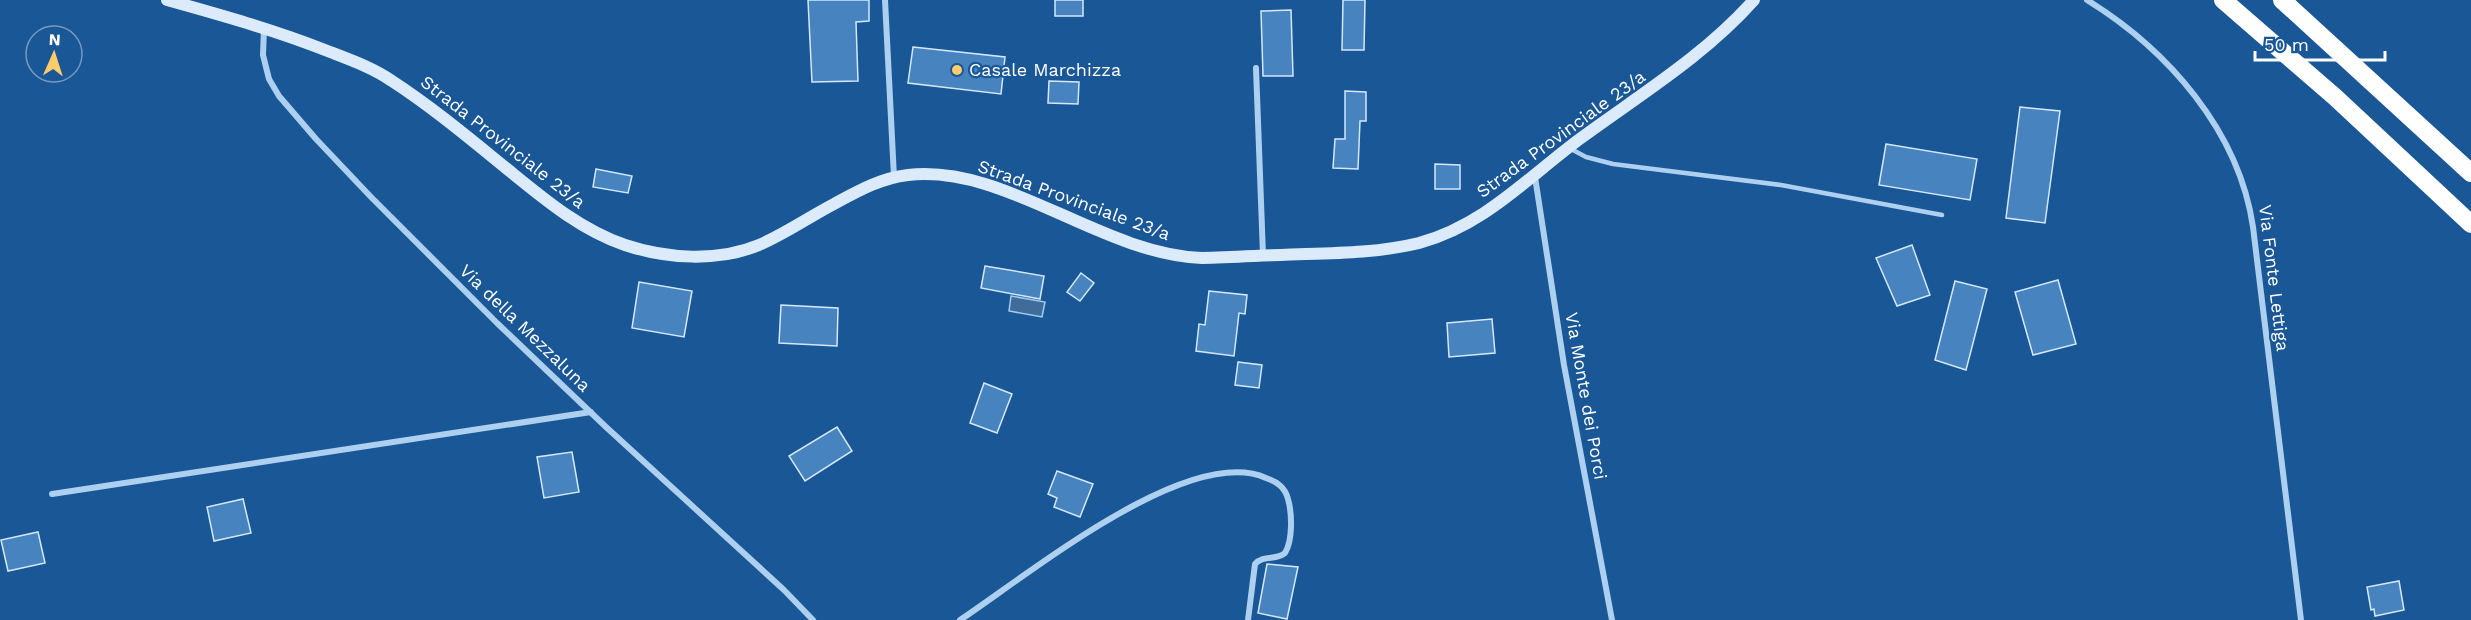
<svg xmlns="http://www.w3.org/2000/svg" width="2471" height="620" font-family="'Work Sans',sans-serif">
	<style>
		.water { fill: #406c99; stroke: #a0cbf2; stroke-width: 1.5 }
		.building { fill: #4783bf; stroke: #d4e8fb; stroke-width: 1.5 }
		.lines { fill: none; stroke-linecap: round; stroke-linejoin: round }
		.lane { stroke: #adcff0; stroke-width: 4.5 }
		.street { stroke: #adcff0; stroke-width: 6 }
		.secondary { stroke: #dbebfb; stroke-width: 12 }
		.highway { stroke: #fff; stroke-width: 18 }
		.poi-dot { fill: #ffcc6c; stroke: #1a5796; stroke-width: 2 }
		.labels { text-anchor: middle; stroke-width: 4.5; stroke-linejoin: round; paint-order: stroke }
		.poi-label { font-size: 18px; fill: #fff; stroke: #1a5796; text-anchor: start }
		.street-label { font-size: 18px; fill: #fff; stroke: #1a5796 }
	</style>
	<rect width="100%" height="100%" fill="#1a5796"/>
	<!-- water -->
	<path class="water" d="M1011 296 1045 302 1042 317 1009 311Z"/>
	<!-- building -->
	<g class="building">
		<path d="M808 0H869V21L856 22 858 81 812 82Z"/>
		<rect x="1055" y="0" width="28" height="16"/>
		<path d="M1343 0H1365L1364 50H1342Z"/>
		<path d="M1291 10 1293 76H1263L1261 11Z"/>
		<path d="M913 47 1005 57 1001 94 908 83Z"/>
		<path d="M1049 81 1079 82 1078 104 1048 103Z"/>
		<path d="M1345 91 1366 92V121H1360L1358 169 1333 168 1335 139H1345Z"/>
		<path d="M2020 107 2060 111 2045 223 2006 218Z"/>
		<path d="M1886 144 1977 159 1970 200 1879 185Z"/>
		<path d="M1435 164 1460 165V189H1435Z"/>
		<path d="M596 169 632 176 628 193 593 187Z"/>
		<path d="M1912 245 1930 295 1897 306 1876 258Z"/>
		<path d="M985 266 1044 276 1040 299 981 288Z"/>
		<path d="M1081 273 1094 283 1080 301 1067 292Z"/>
		<path d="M2058 280 2076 344 2033 355 2015 292Z"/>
		<path d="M1955 281 1987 289 1966 370 1935 360Z"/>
		<path d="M639 282 692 291 684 337 632 328Z"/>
		<path d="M1209 291 1247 295 1245 314 1239 313 1234 356 1196 351 1199 324 1205 325Z"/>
		<path d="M781 305 838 308 837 346 779 343Z"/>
		<path d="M1492 319 1495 353 1449 357 1447 323Z"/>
		<path d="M1238 362 1262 365 1259 388 1235 385Z"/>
		<path d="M984 383 1012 394 997 433 970 423Z"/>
		<path d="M837 427 852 451 805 481 789 456Z"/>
		<path d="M572 452 579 492 544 498 537 457Z"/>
		<path d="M1057 471 1093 484 1080 517 1054 507 1057 498 1048 494Z"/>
		<path d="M243 499 251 533 214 541 207 507Z"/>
		<path d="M38 532 45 563 8 571 1 540Z"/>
		<path d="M1267 564 1298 567 1287 619 1258 613Z"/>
		<path d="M2399 581 2404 610 2375 616 2374 609 2371 610 2367 587Z"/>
	</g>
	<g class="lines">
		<!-- lane -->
		<path class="lane" d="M1571 149 1586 157 1613 164 1781 185 1942 215"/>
		<!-- street -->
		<g class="street">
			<path d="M885 0 894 177"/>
			<path d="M2087 0C2168 50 2239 131 2253 227L2301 620"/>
			<path d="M264 28 263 55 269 79 279 96 316 139 371 197 497 323 606 427 784 590 813 620"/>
			<path d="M1256 68 1263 255"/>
			<path d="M1535 177 1564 365 1612 620"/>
			<path d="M52 494 591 412"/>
			<path d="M960 620C1024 578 1188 443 1266 478 1277 482 1285 487 1288 499 1292 513 1293 540 1285 553 1276 561 1264 554 1255 564L1248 620"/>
		</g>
		<!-- secondary -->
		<path class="secondary" d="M167 0C221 15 274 30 325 50 348 59 372 67 392 81 432 107 469 138 506 168 543 198 579 229 625 245 667 259 718 262 759 245 785 234 809 217 834 204 858 191 881 178 908 175 1006 164 1100 254 1202 258 1237 257 1271 255 1306 254 1344 253 1382 252 1419 243 1485 225 1528 177 1581 138 1641 94 1704 56 1754 0"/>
		<!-- highway -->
		<g class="highway">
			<path d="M2223 0 2335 97 2471 224"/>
			<path d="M2282 0 2471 173"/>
		</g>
	</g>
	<!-- markers -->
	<circle class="poi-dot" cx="957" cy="70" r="6"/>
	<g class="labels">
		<!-- poi labels -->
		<g class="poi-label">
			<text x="969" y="76">Casale Marchizza</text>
		</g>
		<!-- street labels -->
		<g class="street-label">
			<text transform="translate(1561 134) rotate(-36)" y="6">Strada Provinciale 23/a</text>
			<text transform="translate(503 142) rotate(38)" y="6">Strada Provinciale 23/a</text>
			<text transform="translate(1074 200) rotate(20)" y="6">Strada Provinciale 23/a</text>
			<text transform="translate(2274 278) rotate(83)" y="6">Via Fonte Lettiga</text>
			<text transform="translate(525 328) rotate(44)" y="6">Via della Mezzaluna</text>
			<text transform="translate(1586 396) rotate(80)" y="6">Via Monte dei Porci</text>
		</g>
	</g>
	<!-- north arrow -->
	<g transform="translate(54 54) rotate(3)"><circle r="28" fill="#1a5796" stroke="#769ac0" stroke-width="1.5"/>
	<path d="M0-4.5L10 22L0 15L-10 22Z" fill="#ffcc6c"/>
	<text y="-9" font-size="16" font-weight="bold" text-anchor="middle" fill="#ffffff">N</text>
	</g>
	<!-- scale -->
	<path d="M2255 51v9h130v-9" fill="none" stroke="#ffffff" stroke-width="3"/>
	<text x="2264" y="51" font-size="18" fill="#ffffff" stroke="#1a5796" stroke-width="4.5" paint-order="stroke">50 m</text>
</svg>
